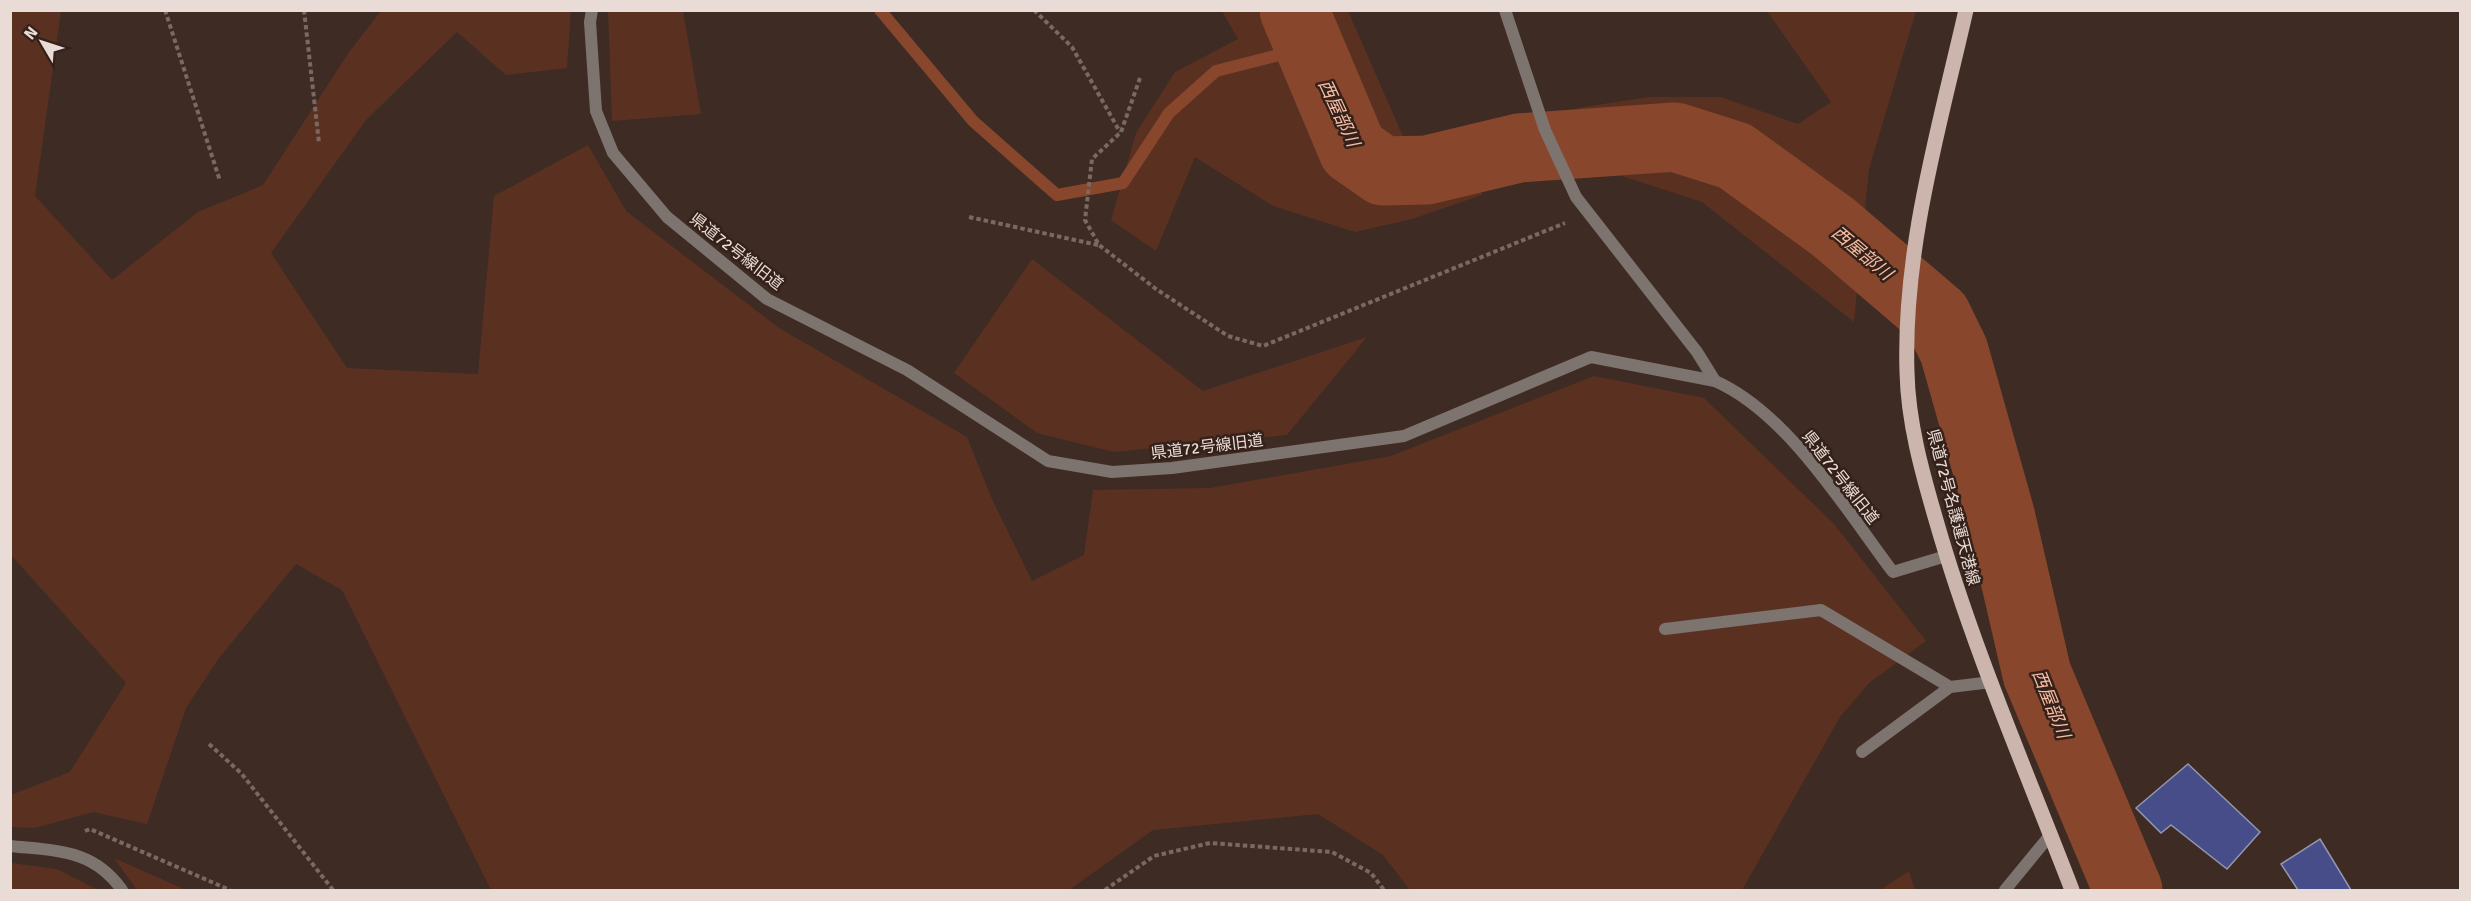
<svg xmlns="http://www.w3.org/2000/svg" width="2471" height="901" font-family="Signika,'Noto Sans JP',sans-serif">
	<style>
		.green { fill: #5a3121 }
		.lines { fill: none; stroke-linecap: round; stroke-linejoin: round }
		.stream { stroke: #88472c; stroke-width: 12 }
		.river { stroke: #88472c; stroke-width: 69 }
		.building { fill: #464d88; stroke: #9397ad; stroke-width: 1.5 }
		.path { stroke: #7a6962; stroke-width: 4; stroke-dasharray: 4.5 3; stroke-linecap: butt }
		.lane { stroke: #7d736f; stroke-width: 12 }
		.street { stroke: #7d736f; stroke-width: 12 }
		.primary { stroke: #cbb5ac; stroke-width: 15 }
		.labels { text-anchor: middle; stroke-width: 5; stroke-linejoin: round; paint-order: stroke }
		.street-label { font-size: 16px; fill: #e9dcd7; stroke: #342119 }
		.water-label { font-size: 18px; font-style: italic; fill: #f7bca4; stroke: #342119 }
	</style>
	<rect width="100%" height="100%" fill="#3e2b23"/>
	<!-- green -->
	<g class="green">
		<path d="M571 10 567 68 506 75 457 32 366 120 271 253 347 368 478 374 494 196 588 145 626 211 779 328 967 437 991 497 1032 581 1084 555 1093 490 1210 488 1391 456 1594 376 1704 398 1834 524 1926 641 1869 683 1840 717 1742 890H1410L1383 855 1318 814 1153 830 1069 890H491L342 590 296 564 219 658 186 708 147 824 93 812 35 828 11 827V795L70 772 126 683 11 555V11H61L35 196 112 280 198 212 263 185 349 52 381 11Z"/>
		<path d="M608 11H683L701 114 612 121Z"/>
		<path d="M1222 11H1348L1409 150 1480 143 1482 195 1412 219 1355 232 1273 206 1195 157 1156 251 1111 220 1136 133 1175 72 1238 39Z"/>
		<path d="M1767 11H1916L1869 169 1854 322 1702 202 1616 174 1577 108 1649 97H1721L1798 124 1831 102Z"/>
		<path d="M1032 259 1203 391 1367 337 1287 435 1114 452 1037 433 954 373Z"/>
		<path d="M114 858 186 890H137Z"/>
		<path d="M11 863 57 869 98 890H11Z"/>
		<path d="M1909 871 1915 890H1880Z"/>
	</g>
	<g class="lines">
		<!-- stream -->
		<path class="stream" d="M880 10 973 121 1057 195 1123 183 1169 113 1216 71 1310 47"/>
		<!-- river -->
		<path class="river" d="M1294 10 1353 150 1383 171 1427 170 1519 148 1675 137 1735 156 1833 227 1937 316 1954 351 2000 514 2037 674 2128 890"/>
	</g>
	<!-- building -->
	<g class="building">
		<path d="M2188 764 2260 832 2227 869 2171 825 2161 833 2136 808Z"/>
		<path d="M2320 839 2351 890H2298L2281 864Z"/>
	</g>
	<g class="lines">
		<!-- path -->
		<g class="path">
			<path d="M165 10 220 181"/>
			<path d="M304 10 319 143"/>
			<path d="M1034 10 1072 47 1120 132"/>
			<path d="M1140 78 1121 132 1092 159 1085 220 1099 245 1156 289 1228 336 1263 346 1565 223"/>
			<path d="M969 217 1098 245"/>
			<path d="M209 744 241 773 333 890"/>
			<path d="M85 831 90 829 230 890"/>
			<path d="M1105 890 1154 856 1210 843 1332 852 1371 873 1384 890"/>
		</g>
		<!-- lane -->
		<g class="lane">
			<path d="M1665 629 1821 610 1950 687 1992 682"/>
			<path d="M1862 752 1950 687"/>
			<path d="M2005 890 2051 834"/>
		</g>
		<!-- street -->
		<g class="street">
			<path d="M592 10 590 22 596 111 613 153 667 217 767 299 907 370 1048 461 1112 472 1172 468 1404 436 1591 357 1715 381C1788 413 1846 510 1893 572L1946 556"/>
			<path d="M1505 10 1545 130 1576 197 1697 352 1715 381"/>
			<path d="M10 846C57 851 93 849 122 890"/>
		</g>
		<!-- primary -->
		<path class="primary" d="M1966 10C1939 129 1903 249 1907 372 1908 422 1922 472 1936 520 1972 646 2025 768 2072 890"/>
	</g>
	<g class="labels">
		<!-- street labels -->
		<g class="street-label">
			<text transform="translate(737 251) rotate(38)" y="6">県道72号線旧道</text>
			<text transform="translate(1207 446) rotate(-7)" y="6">県道72号線旧道</text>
			<text transform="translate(1841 477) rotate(52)" y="6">県道72号線旧道</text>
			<text transform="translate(1954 507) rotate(75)" y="6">県道72号名護運天港線</text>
		</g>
		<!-- water labels -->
		<g class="water-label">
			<text transform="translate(1339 113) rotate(65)" y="6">西屋部川</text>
			<text transform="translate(1862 253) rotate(40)" y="6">西屋部川</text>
			<text transform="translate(2051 704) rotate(68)" y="6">西屋部川</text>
		</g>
	</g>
	<!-- border -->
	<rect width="2471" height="901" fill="none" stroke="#e9dcd7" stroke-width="24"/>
	<!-- north arrow -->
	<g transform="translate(42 42) rotate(309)" stroke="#342119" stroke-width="4.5" paint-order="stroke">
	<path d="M0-4.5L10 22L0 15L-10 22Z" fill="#e9dcd7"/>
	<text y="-9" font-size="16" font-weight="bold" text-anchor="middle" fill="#e9dcd7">N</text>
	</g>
</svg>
